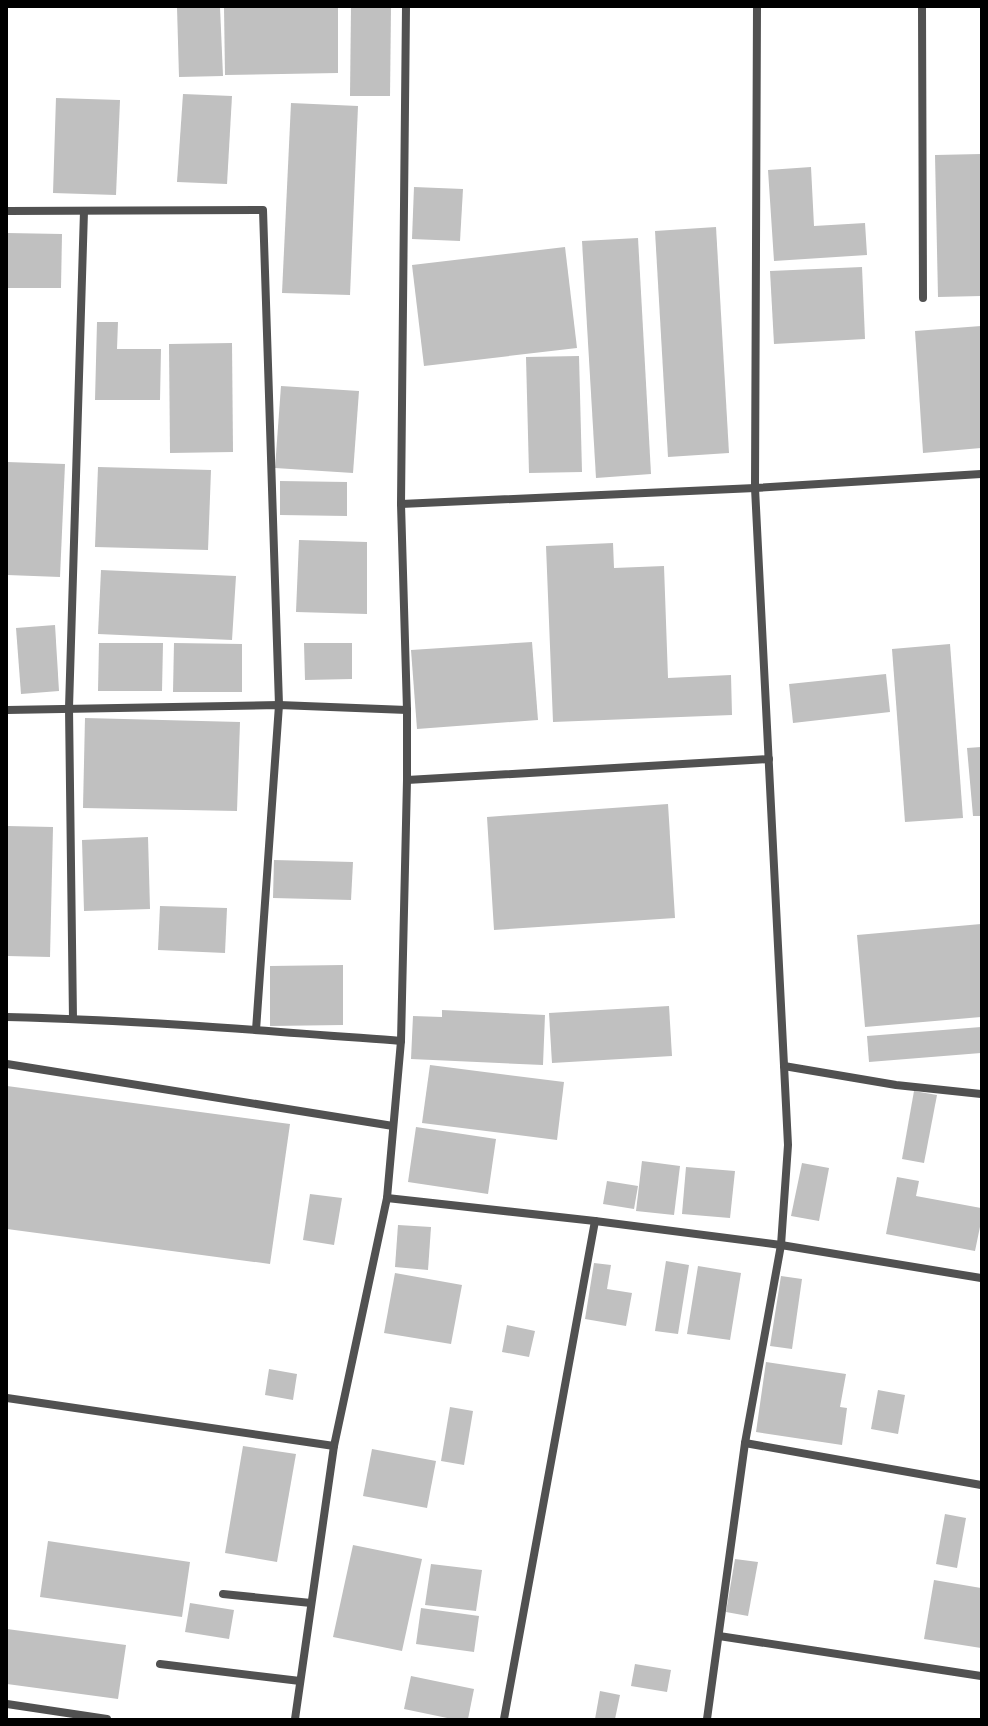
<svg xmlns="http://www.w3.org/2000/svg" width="988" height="1726" font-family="'Asap Condensed',sans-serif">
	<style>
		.building { fill: #c0c0c0 }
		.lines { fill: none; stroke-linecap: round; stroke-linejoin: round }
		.lane { stroke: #515151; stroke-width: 8 }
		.street { stroke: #515151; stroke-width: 8 }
	</style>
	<rect width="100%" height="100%" fill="#fff"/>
	<!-- building -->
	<g class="building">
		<path d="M177 7H220L223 76 179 77Z"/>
		<path d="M224 7H338V73L225 75Z"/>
		<path d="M351 7H391L390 96H350Z"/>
		<path d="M183 94 232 96 227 184 177 182Z"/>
		<path d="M56 98 120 100 116 195 53 193Z"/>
		<path d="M291 103 358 106 350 295 282 293Z"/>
		<path d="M981 154V296L938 297 935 155Z"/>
		<path d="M811 167 814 226 865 223 867 255 774 261 768 170Z"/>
		<path d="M414 187 463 189 460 241 412 239Z"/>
		<path d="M716 227 729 453 668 457 655 231Z"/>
		<path d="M7 233 62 234 61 288H7Z"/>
		<path d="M638 238 651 474 596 478 582 241Z"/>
		<path d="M565 247 577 348 424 366 412 265Z"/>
		<path d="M862 267 865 339 774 344 770 271Z"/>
		<path d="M97 322H118L117 349H161L160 400H95Z"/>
		<path d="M981 326V448L923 453 915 331Z"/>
		<path d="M232 343 233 452 170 453 169 344Z"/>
		<path d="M579 356 582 472 529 473 526 357Z"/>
		<path d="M281 386 359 391 353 473 275 468Z"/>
		<path d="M7 462 65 464 60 577 7 575Z"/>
		<path d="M98 467 211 470 208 550 95 547Z"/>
		<path d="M280 481 347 482V516L280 515Z"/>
		<path d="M299 540 367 542V614L296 612Z"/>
		<path d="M613 543 614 568 664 566 668 678 731 675 732 715 553 722 546 546Z"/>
		<path d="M101 570 236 576 232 640 98 634Z"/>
		<path d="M55 625 59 691 21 694 16 628Z"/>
		<path d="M532 642 538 720 417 729 411 650Z"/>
		<path d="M99 643H163L162 691H98Z"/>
		<path d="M174 643 242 644V692H173Z"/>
		<path d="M304 643H352V679L305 680Z"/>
		<path d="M950 644 963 818 905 822 892 649Z"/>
		<path d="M886 674 890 712 793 723 789 684Z"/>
		<path d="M85 718 240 722 237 811 83 808Z"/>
		<path d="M981 747V816H973L967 748Z"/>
		<path d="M668 804 675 918 494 930 487 817Z"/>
		<path d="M7 826 53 827 50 957 7 956Z"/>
		<path d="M148 837 150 909 84 911 82 840Z"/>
		<path d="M274 860 353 862 351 900 273 898Z"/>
		<path d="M160 906 227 908 225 953 158 950Z"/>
		<path d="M981 924V1017L865 1027 857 935Z"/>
		<path d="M343 965V1025L270 1026V966Z"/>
		<path d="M669 1006 672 1056 552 1063 549 1013Z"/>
		<path d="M442 1010 545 1015 543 1065 411 1059 413 1016 442 1017Z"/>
		<path d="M981 1027V1053L869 1062 867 1036Z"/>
		<path d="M430 1065 564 1082 557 1140 422 1123Z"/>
		<path d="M7 1086 290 1124 270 1264 7 1229Z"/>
		<path d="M914 1091 937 1095 924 1163 902 1159Z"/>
		<path d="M416 1127 496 1139 488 1194 408 1182Z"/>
		<path d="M642 1161 680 1166 674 1215 636 1211Z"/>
		<path d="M802 1163 829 1168 819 1221 791 1216Z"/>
		<path d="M686 1167 735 1171 730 1218 682 1214Z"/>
		<path d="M897 1177 919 1181 916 1196 981 1208V1222L975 1251 886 1234Z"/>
		<path d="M607 1181 638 1186 634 1209 603 1204Z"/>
		<path d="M310 1194 342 1198 334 1245 303 1240Z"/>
		<path d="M398 1225 431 1227 428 1270 395 1267Z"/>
		<path d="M666 1261 689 1265 678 1334 655 1331Z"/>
		<path d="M594 1263 611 1265 607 1289 632 1293 626 1326 585 1319Z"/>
		<path d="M698 1266 741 1273 730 1340 687 1334Z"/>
		<path d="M395 1273 462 1285 451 1344 384 1333Z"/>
		<path d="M781 1276 802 1279 792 1349 770 1346Z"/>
		<path d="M507 1325 535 1331 529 1357 502 1352Z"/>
		<path d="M766 1362 846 1374 840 1407 847 1408 842 1445 756 1432Z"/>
		<path d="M269 1369 297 1374 293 1400 265 1395Z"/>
		<path d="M878 1390 905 1395 898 1434 871 1429Z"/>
		<path d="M450 1407 473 1411 464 1465 441 1461Z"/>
		<path d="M243 1446 296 1454 277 1562 225 1553Z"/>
		<path d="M372 1449 436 1461 427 1508 363 1496Z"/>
		<path d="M945 1514 966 1518 957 1568 936 1564Z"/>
		<path d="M48 1541 190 1562 182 1617 40 1597Z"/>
		<path d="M353 1545 422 1559 402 1651 333 1637Z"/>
		<path d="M735 1559 758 1562 748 1616 726 1612Z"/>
		<path d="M431 1564 482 1570 476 1611 425 1605Z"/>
		<path d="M934 1580 981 1588V1648L924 1639Z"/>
		<path d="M190 1603 234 1610 229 1639 185 1632Z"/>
		<path d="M421 1608 479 1616 474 1652 416 1644Z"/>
		<path d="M7 1629 126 1645 118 1699 7 1684Z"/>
		<path d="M635 1664 671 1670 667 1692 631 1686Z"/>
		<path d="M411 1676 474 1689 468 1719H452L404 1709Z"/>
		<path d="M600 1691 620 1695 615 1719H595Z"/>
	</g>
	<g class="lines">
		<!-- lane -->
		<g class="lane">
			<path d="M7 1064 393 1126"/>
			<path d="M7 1398 334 1446"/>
			<path d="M223 1594 311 1603"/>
			<path d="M160 1664 300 1681"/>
			<path d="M7 1704 107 1719"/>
		</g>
		<!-- street -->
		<g class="street">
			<path d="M922 7 923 298"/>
			<path d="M7 211 263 210 279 705 256 1030"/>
			<path d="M401 504 755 488 981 474"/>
			<path d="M7 710 279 705 407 710"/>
			<path d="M407 780 769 759"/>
			<path d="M7 1017C138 1020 270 1031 401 1041"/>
			<path d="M73 1019 69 708 84 211"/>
			<path d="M784 1066 896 1085 981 1094"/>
			<path d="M387 1198 595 1221 781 1245 981 1278"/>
			<path d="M745 1443 981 1485"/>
			<path d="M719 1636 981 1676"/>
			<path d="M295 1719 334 1446 387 1198 401 1041 407 780V710L401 504 406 7"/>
			<path d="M504 1719 595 1221"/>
			<path d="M707 1719 745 1443 781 1245 788 1145 755 488 757 7"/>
		</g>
	</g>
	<!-- border -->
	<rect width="988" height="1726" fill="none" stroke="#000000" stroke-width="16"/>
</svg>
